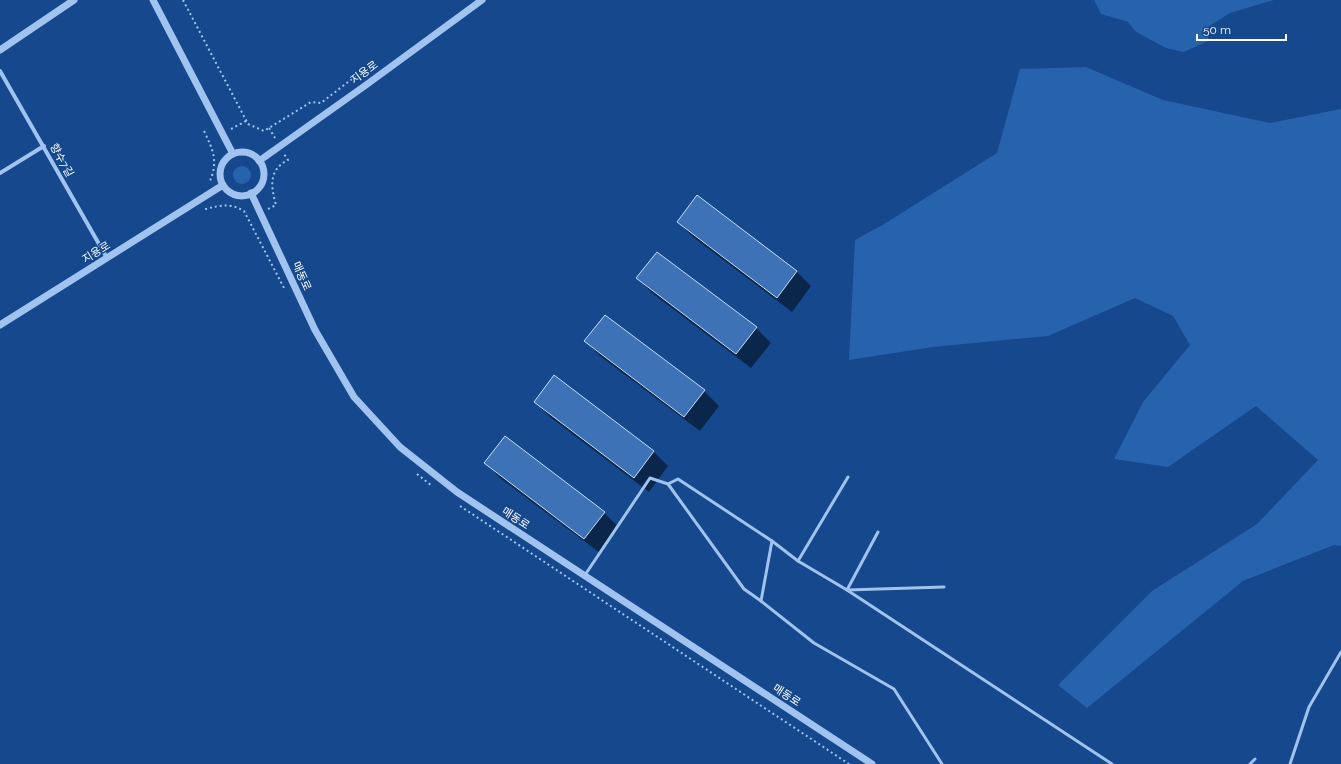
<svg xmlns="http://www.w3.org/2000/svg" width="1341" height="764" font-family="Raleway,'Noto Sans KR',sans-serif">
	<style>
		.green { fill: #2762ac }
		.shadow { fill: #0007 }
		.building { fill: #3d72b6; stroke: #c6defb }
		.lines { fill: none; stroke-linecap: round; stroke-linejoin: round }
		.path { stroke: #a0c3f0; stroke-width: 2; stroke-dasharray: 2 3; stroke-linecap: butt }
		.service { stroke: #a0c3f0; stroke-width: 3 }
		.minor { stroke: #a0c3f0; stroke-width: 4 }
		.tertiary { stroke: #a0c3f0; stroke-width: 7 }
		.labels { text-anchor: middle; stroke-width: 3; stroke-linejoin: round; paint-order: stroke }
		.street-label { font-size: 11px; fill: #fff; stroke: #15488d }
	</style>
	<rect width="100%" height="100%" fill="#15488d"/>
	<!-- green -->
	<g class="green">
		<path d="M1094 0H1274L1230 13 1208 27V41L1184 52 1166 48 1136 32 1128 22 1101 14Z"/>
		<path d="M1086 67 1163 100 1270 123 1341 109V546L1334 545 1243 581 1087 708 1058 685 1152 591 1257 524 1318 460 1256 406 1168 467 1114 459 1143 402 1190 345 1173 316 1135 298 1048 336 933 347 849 360 855 240 884 224 997 153 1020 69Z"/>
		<circle cx="242" cy="175" r="9"/>
	</g>
	<!-- shadow -->
	<g class="shadow">
		<path d="M697 197 797 272 811 286 792 312 693 237 678 222Z"/>
		<path d="M638 278 756 328 771 343 751 368 652 293Z"/>
		<path d="M605 316 704 391 719 406 700 431 600 356 586 341Z"/>
		<path d="M554 377 654 452 668 466 649 492 550 417 535 402Z"/>
		<path d="M486 463 604 513 619 527 600 553 500 478Z"/>
	</g>
	<!-- building -->
	<g class="building">
		<path d="M697 195 797 271 777 298 677 222Z"/>
		<path d="M657 252 757 327 736 354 636 278Z"/>
		<path d="M605 315 705 390 684 417 584 341Z"/>
		<path d="M554 375 654 451 634 478 534 402Z"/>
		<path d="M505 436 605 512 584 539 484 463Z"/>
	</g>
	<g class="lines">
		<!-- path -->
		<g class="path">
			<path d="M183 0 248 124 264 131 311 102 321 103 357 75 362 77"/>
			<path d="M269 128 275 138"/>
			<path d="M231 129 246 121"/>
			<path d="M204 131C213 150 219 162 209 183"/>
			<path d="M206 208V209C220 205 231 203 244 211L284 288"/>
			<path d="M268 209 276 205C271 187 268 170 288 160L284 154"/>
			<path d="M417 474 432 486"/>
			<path d="M460 506 849 764"/>
		</g>
		<!-- service -->
		<g class="service">
			<path d="M668 484 678 479 772 541 798 561 847 590 944 587"/>
			<path d="M878 532 847 590 1112 764"/>
			<path d="M798 561 848 477"/>
			<path d="M585 575 650 478 668 484 744 589 761 601 814 643 894 689 942 764"/>
			<path d="M761 601 772 541"/>
			<path d="M1250 764 1255 759"/>
			<path d="M1290 764 1309 707 1341 652"/>
		</g>
		<!-- minor -->
		<g class="minor">
			<path d="M0 71 107 258"/>
			<path d="M0 173 44 146"/>
		</g>
		<!-- tertiary -->
		<g class="tertiary">
			<path d="M153 0 233 154"/>
			<path d="M0 50 74 0"/>
			<circle cx="242" cy="174" r="22"/>
			<path d="M259 161 366 85 482 0"/>
			<path d="M251 193 315 330 354 397 400 447 457 492 872 764"/>
			<path d="M0 325 223 185"/>
		</g>
	</g>
	<g class="labels">
		<!-- street labels -->
		<g class="street-label">
			<text transform="translate(364 72) rotate(-36)" y="4">지용로</text>
			<text transform="translate(62 160) rotate(61)" y="4">향수7길</text>
			<text transform="translate(96 252) rotate(-32)" y="4">지용로</text>
			<text transform="translate(302 276) rotate(66)" y="4">매동로</text>
			<text transform="translate(516 518) rotate(33)" y="4">매동로</text>
			<text transform="translate(787 695) rotate(33)" y="4">매동로</text>
		</g>
	</g>
	<!-- scale -->
	<path d="M1197 34v6h89v-6" fill="none" stroke="#ffffff" stroke-width="2"/>
	<text x="1203" y="34" font-size="12" fill="#ffffff" stroke="#15488d" stroke-width="3" paint-order="stroke">50 m</text>
</svg>
